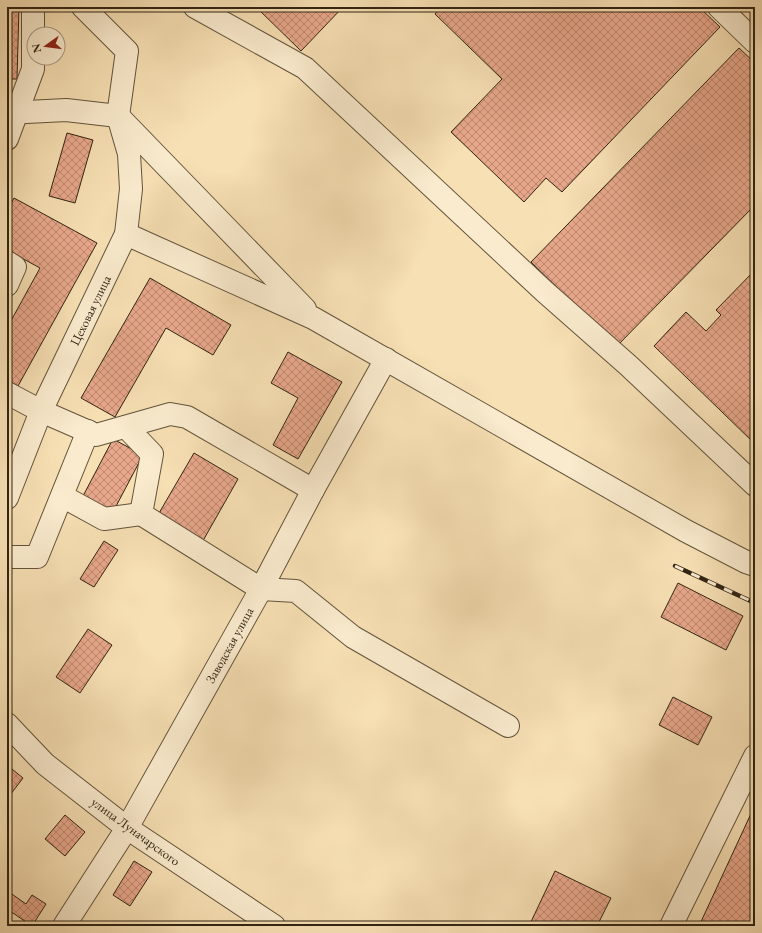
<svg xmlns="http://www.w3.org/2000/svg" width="762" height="933" font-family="'EB Garamond',serif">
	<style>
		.building { fill: url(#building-cross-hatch); stroke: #312413 }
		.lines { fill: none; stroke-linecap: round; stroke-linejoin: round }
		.minor-casing { stroke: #62533b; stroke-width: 24 }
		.minor { stroke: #faebce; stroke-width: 22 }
		.rail-casing { stroke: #312413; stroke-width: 4.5 }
		.rail { stroke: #faebce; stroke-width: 3; stroke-dasharray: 9; stroke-linecap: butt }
		.labels { text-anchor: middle; stroke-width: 3; stroke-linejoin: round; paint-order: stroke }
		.street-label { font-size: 13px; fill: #312413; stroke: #faebce }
	</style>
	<defs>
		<pattern id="building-cross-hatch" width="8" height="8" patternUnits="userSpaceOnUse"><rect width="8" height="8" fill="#e8a78b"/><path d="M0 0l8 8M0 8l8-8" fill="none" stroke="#bd8870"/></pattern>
	</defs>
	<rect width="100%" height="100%" fill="#f7e0b4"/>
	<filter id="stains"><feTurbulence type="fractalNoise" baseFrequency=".005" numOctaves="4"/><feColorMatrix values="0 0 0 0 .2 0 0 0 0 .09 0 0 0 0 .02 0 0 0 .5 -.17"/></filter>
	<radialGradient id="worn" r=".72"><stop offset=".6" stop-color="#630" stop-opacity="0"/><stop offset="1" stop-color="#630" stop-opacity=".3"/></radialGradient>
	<!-- building -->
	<g class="building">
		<path d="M7 7H19L17 79H7Z"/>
		<path d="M256 7H343L301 51Z"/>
		<path d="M441 7H699L720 27 562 192 546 178 524 202 451 132 502 79 435 14Z"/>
		<path d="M739 48 755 63V205L617 346 531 262Z"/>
		<path d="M67 133 93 140 75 203 49 196Z"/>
		<path d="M14 198 97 243 18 386 7 380V328L40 268 7 250V211Z"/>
		<path d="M755 270V444L654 346 686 312 706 331 721 315 716 310Z"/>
		<path d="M150 278 231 325 213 355 166 328 115 417 81 398Z"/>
		<path d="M288 352 342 382 298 459 273 445 298 398 271 383Z"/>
		<path d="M113 439 143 455 113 512 83 496Z"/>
		<path d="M194 453 238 479 200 546 155 520Z"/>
		<path d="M104 541 118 550 94 587 80 579Z"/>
		<path d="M678 583 743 616 726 650 661 617Z"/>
		<path d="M88 629 112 645 80 693 56 677Z"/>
		<path d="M673 697 712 717 698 745 659 725Z"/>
		<path d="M7 765 23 778 7 799Z"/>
		<path d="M755 805V926H699Z"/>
		<path d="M65 815 85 832 65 856 45 839Z"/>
		<path d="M134 861 152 872 130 906 113 895Z"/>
		<path d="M555 871 611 898 597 926H529Z"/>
		<path d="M9 892 26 904 32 895 46 904 32 926 7 909V894Z"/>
	</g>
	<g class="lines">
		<!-- minor casing -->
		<g class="minor-casing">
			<g id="minor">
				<path d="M195 7 305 68 545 292 629 366 755 485"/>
				<path d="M719 7 755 42"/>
				<path d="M7 113 66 110 118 116"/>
				<path d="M120 118 305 309"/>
				<path d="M7 139 33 69V7"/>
				<path d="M126 234 313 318 686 531 746 562 755 565"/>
				<path d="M7 262 15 267 7 285"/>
				<path d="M7 393 41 411 96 435 170 414 187 417 313 490"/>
				<path d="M126 427 152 454 141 514 261 589 296 591 353 637 508 726"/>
				<path d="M62 496 104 519 141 514"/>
				<path d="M7 498 41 411 126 234 131 189 129 154 118 116 127 51 83 7"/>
				<path d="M7 557H37L88 431"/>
				<path d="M7 724 45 764 127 828 274 926"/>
				<path d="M64 926 127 828 261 589 313 490 386 359"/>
				<path d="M671 926 755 756"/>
			</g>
		</g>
		<!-- minor -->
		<use href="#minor" class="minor"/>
		<!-- rail casing -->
		<g class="rail-casing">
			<path id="rail" d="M675 566 755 603"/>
		</g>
		<!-- rail -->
		<use href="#rail" class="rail"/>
	</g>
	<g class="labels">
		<!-- street labels -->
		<g class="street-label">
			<text transform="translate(90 310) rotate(-64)" y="5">Цеховая улица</text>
			<text transform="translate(229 645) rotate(-61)" y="5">Заводская улица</text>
			<text transform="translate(136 831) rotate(36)" y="5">улица Луначарского</text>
		</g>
	</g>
	<!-- margin -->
	<rect width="762" height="933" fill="none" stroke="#f7e0b4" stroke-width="24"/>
	<rect x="8" y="8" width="746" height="917" fill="none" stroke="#312413" stroke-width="2"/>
	<rect x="12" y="12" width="738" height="909" fill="none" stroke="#312413"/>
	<!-- north arrow -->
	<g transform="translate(46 46) rotate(256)"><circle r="19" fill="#faebce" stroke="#aa9b83"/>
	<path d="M0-3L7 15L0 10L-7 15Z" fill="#8f2418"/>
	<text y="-6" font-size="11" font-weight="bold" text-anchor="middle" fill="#312413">N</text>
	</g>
	<rect width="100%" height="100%" filter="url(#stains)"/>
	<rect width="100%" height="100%" fill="url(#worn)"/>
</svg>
